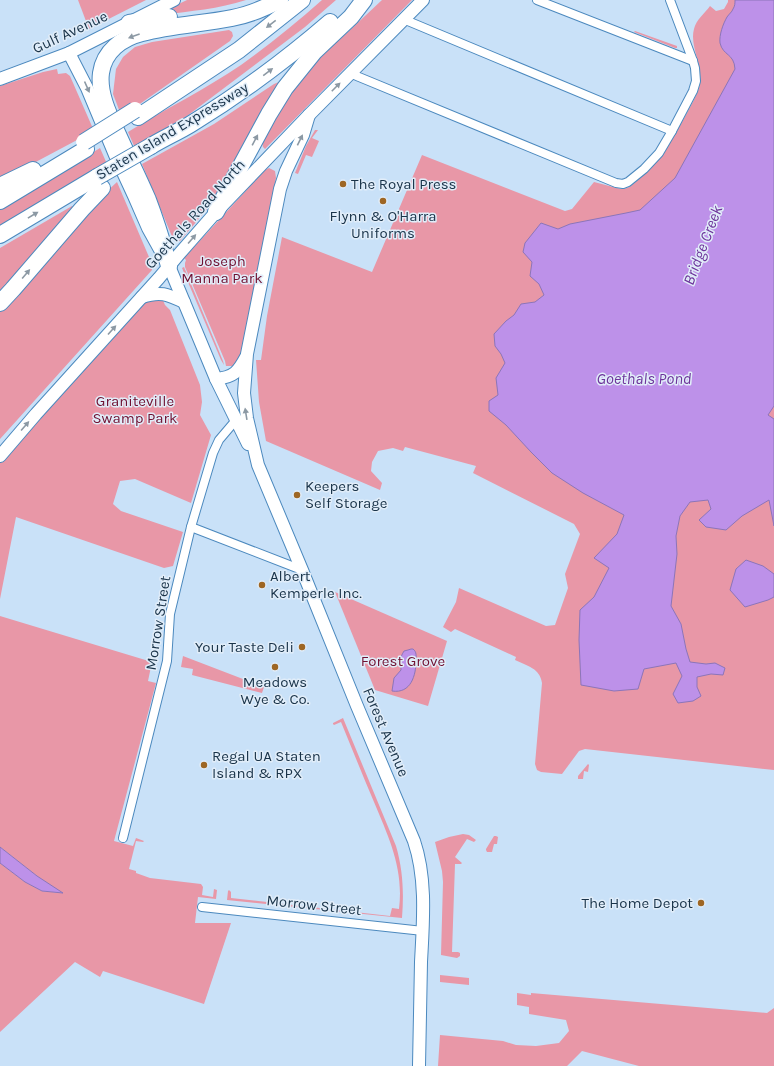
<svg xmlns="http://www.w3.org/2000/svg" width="774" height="1066" font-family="Karla,sans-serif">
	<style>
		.green { fill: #e897a7 }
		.water { fill: #bd91e9; stroke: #8c75b9 }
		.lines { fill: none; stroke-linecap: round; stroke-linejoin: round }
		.street-casing { stroke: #4c89be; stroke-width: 10 }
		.secondary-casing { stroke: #4c89be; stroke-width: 14 }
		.highway-casing { stroke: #4c89be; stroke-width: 18 }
		.street { stroke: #fff; stroke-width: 8 }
		.secondary { stroke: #fff; stroke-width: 12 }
		.highway { stroke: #fff; stroke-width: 16 }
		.highway-bridge-casing { stroke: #4c89be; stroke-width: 18; stroke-linecap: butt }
		.highway-bridge { stroke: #fff; stroke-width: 16 }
		.oneway { fill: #8c99a4 }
		.poi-dot { fill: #9e6623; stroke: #e1edf9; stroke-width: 1.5 }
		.labels { text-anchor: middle; stroke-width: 3; stroke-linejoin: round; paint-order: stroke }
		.street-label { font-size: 15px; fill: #193349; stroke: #e1edf9 }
		.poi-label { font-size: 15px; fill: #193349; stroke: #e1edf9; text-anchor: start }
		.park-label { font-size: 15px; fill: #701031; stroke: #e1edf9 }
		.water-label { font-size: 16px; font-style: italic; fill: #6d349b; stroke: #e1edf9 }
	</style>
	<rect width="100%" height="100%" fill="#c9e1f8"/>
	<!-- green -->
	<g class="green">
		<path d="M78 0H146L89 29Z"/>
		<path d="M187 0H246C219 9 190 11 163 15L162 12Z"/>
		<path d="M322 0H336L305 27 187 116 135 148 128 132C165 109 206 89 241 65 269 45 296 23 322 0Z"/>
		<path d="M382 0H412L265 149 263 147 262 142 269 124 312 63 349 31Z"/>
		<path d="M728 0H774V770L585 749 579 751 562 774 541 772 537 770 535 764 542 683C540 668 527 666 515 660L516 657 455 629 451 632 443 627 456 602 459 588 546 626 555 625 568 588 565 574 580 534 574 524 473 473 476 466 405 447 403 451 393 448 378 451 372 462 371 471 382 483 380 490 266 441 259 402 256 360H261L267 316 282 237 372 272 422 155 565 211 572 209 594 182 621 189C629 189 633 184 639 179 661 160 673 138 687 113 691 105 696 97 699 88 705 68 689 47 694 29 696 20 705 13 710 6L716 11 724 9 728 2Z"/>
		<path d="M229 30 232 32 233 36 230 41 134 108 121 115 113 94 116 69 123 57 135 47 152 42Z"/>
		<path d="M635 31 677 46V48H675L634 32Z"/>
		<path d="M57 69 58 74 66 73 70 76 94 131 0 181V86L43 72Z"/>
		<path d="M284 80 227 183 203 214 180 241 173 239 142 164 214 124 274 84Z"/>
		<path d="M315 130H318L312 138 319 141 312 157 306 155 298 174 295 173 306 146Z"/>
		<path d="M100 148 107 164 0 226V210Z"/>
		<path d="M269 168 275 171 276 178 241 358 236 365 232 366H226L225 361 185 267V263L186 260 184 258 265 170Z"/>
		<path d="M117 182 149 257 152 270 0 439V312L22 291 104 194Z"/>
		<path d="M72 206 76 210 0 296V248Z"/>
		<path d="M184 267 223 361 224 365 221 360 182 268Z"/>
		<path d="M162 298 165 305 170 310 200 385 202 402 200 415 211 435 191 503 135 479 120 481 113 504 121 511 183 532 173 566 164 568 16 517 0 599V462L25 432 142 302Z"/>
		<path d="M335 592 447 641 428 706 375 690Z"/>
		<path d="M0 616 152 662 148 681 156 683 114 841 133 846 136 838 144 841 143 842 136 841 129 869 136 871V873L150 878 201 884 203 887 202 895 213 897 214 889 217 890 216 899 198 897 195 923H231L204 1004 103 971 100 977 75 962 0 1032V863L25 882 42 891 62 893 37 876 0 847Z"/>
		<path d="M183 656 264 687 262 693 192 675 193 669 181 667Z"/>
		<path d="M343 718 396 846C403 870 404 893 402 918L227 900 228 891 229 890 231 892V898L390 916 392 908 399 909C404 869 389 838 374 802 363 776 352 749 341 722L334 725 333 724V723Z"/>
		<path d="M588 764 589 765 588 772 584 771 583 779H578V776Z"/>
		<path d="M463 834 469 835 476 840 474 842 467 839 455 857 462 863 461 864H455L452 952H458L460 953V956L457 958 441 955 443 882 442 871 435 842 449 837Z"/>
		<path d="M494 836H496L498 837 497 844H494L492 852H487L486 850V849Z"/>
		<path d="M440 975 469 978V985L440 982Z"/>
		<path d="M517 993 531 995V993L767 1013 774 1008V1066H639L582 1051 567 1066H438L440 1035 503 1041 516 1045 536 1046 559 1043 569 1031 566 1020 529 1014V1007L517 1005Z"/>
	</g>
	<!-- water -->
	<g class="water">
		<path d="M735 0H774V406L768 415 774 419V526L769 500 742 516 726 530 706 527 699 520 711 509 708 500 690 502 680 516 676 536 677 554 671 606 681 624 686 649 690 662 706 664 715 663 725 668 723 675 711 674 697 677V687L701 696 693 701 678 703 673 694 682 676 676 663 644 669 638 689 614 691 581 685 579 640 580 610 594 597 609 568 594 558 617 534 624 515 583 493 552 473 531 452 506 425 489 411V401L498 395 496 378 505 363 501 354 495 346 494 334 506 321 514 315 521 304 535 302 544 295 539 284 530 276 532 262 523 252 525 243 541 223 558 229 570 224 626 213 640 210 675 178 735 69C734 53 723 56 720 43 719 35 723 24 727 17 729 14 732 12 733 9 735 6 735 3 735 0Z"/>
		<path d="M746 560 763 566 774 574V597L768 600 745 607 730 590 736 569Z"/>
		<path d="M411 649H413C417 652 416 656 416 661 416 675 411 694 392 691L394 678 401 670C401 661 399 659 404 651L408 650Z"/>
		<path d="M0 847 37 876 63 893 42 891 25 882 0 863Z"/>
	</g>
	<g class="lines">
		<!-- street casing -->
		<g class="street-casing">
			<g id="street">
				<path d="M537 0 693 61"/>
				<path d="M403 19 672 131"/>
				<path d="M350 73 359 77 616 183 623 184 628 182 644 169 659 153 672 131 693 91 696 81 695 68 693 61 670 0"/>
				<path d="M191 527 302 570"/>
				<path d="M123 838 167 661 170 614 191 527 213 453 219 440 236 420"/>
				<path d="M202 907 423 931"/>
			</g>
		</g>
		<!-- secondary casing -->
		<g class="secondary-casing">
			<g id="secondary">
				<path d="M69 53 87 88 115 155 134 196 148 228 169 266 216 379 248 444"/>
				<path d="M0 79 69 53 174 0"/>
				<path d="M309 115 303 135 286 171 280 189 247 354 244 393 247 418 258 465 302 570 357 706 414 841C427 879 423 923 421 962 420 997 420 1031 419 1066"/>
				<path d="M142 297C160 291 167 294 184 302"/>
				<path d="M216 379C234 377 238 372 246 357"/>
				<path d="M0 456 36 414 159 278 180 253 216 212 309 115 423 0"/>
			</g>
		</g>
		<!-- highway casing -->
		<g class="highway-casing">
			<g id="highway">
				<path d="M129 23 169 17"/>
				<path d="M138 117 239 50 302 0"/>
				<path d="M151 146C164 138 178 132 191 124 240 94 286 60 330 22"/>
				<path d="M0 186 33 170"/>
				<path d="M0 201 86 149"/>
				<path d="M216 212 269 114 285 88 314 52 351 17 364 0"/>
				<path d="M0 235 97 177"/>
				<path d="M169 266C163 244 156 221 148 200 139 179 129 159 120 139 111 119 98 95 101 73 104 51 122 38 142 33 171 25 202 24 232 18 248 15 265 8 280 0"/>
				<path d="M0 303 13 289 82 209 102 188"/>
			</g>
		</g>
		<!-- street -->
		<use href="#street" class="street"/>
		<!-- secondary -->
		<use href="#secondary" class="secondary"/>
		<!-- highway -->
		<use href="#highway" class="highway"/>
		<!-- highway-bridge casing -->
		<g class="highway-bridge-casing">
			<g id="highway-bridge">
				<path d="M84 142 135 110"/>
				<path d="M97 177 151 146"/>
			</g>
		</g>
		<!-- highway-bridge -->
		<use href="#highway-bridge" class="highway-bridge"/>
	</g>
	<!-- one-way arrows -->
	<defs><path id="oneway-solid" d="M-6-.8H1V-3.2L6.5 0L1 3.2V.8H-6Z"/></defs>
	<g class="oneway">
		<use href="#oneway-solid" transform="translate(271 24) rotate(142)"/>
		<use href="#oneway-solid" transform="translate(134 36) rotate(160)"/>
		<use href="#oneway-solid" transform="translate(268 72) rotate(-37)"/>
		<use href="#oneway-solid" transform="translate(87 87) rotate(66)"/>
		<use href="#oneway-solid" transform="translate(336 87) rotate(-45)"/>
		<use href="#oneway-solid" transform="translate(255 140) rotate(-62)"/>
		<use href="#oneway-solid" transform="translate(300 140) rotate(-64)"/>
		<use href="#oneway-solid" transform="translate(33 215) rotate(-31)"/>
		<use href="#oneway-solid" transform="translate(192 239) rotate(-49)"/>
		<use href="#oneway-solid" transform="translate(26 274) rotate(-50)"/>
		<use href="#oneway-solid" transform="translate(112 330) rotate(-48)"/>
		<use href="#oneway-solid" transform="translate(246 414) rotate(-99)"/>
		<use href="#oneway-solid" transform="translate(25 426) rotate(-49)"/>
	</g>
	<!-- markers -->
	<g class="poi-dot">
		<circle cx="343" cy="184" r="4"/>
		<circle cx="383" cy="201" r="4"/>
		<circle cx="297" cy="495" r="4"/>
		<circle cx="262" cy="585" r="4"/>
		<circle cx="302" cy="647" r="4"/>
		<circle cx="275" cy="667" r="4"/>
		<circle cx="204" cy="765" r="4"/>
		<circle cx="701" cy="903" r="4"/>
	</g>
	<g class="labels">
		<!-- street labels -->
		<g class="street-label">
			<text transform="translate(70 32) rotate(-25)" y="5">Gulf Avenue</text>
			<text transform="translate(172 131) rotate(-31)" y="5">Staten Island Expressway</text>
			<text transform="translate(195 214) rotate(-48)" y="5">Goethals Road North</text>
			<text transform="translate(158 623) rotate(-81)" y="5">Morrow Street</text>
			<text transform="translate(386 732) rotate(67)" y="5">Forest Avenue</text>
			<text transform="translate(314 905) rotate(6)" y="5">Morrow Street</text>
		</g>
		<!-- poi labels -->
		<g class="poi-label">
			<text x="351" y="189">The Royal Press</text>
			<text x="383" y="221" text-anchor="middle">Flynn &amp; O'Harra<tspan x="383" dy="17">Uniforms</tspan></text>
			<text x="305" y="491">Keepers<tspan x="305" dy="17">Self Storage</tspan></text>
			<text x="270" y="581">Albert<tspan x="270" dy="17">Kemperle Inc.</tspan></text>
			<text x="294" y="652" text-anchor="end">Your Taste Deli</text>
			<text x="275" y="687" text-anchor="middle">Meadows<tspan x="275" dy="17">Wye &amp; Co.</tspan></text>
			<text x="212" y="761">Regal UA Staten<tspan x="212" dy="17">Island &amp; RPX</tspan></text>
			<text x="693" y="908" text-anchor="end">The Home Depot</text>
		</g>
		<!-- park labels -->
		<g class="park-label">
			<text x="222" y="266">Joseph<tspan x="222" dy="17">Manna Park</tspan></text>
			<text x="135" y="406">Graniteville<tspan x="135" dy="17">Swamp Park</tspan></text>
			<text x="403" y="666">Forest Grove</text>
		</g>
		<!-- water labels -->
		<g class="water-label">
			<text transform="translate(702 245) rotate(-69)" y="6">Bridge Creek</text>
			<text x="644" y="384">Goethals Pond</text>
		</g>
	</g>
</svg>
